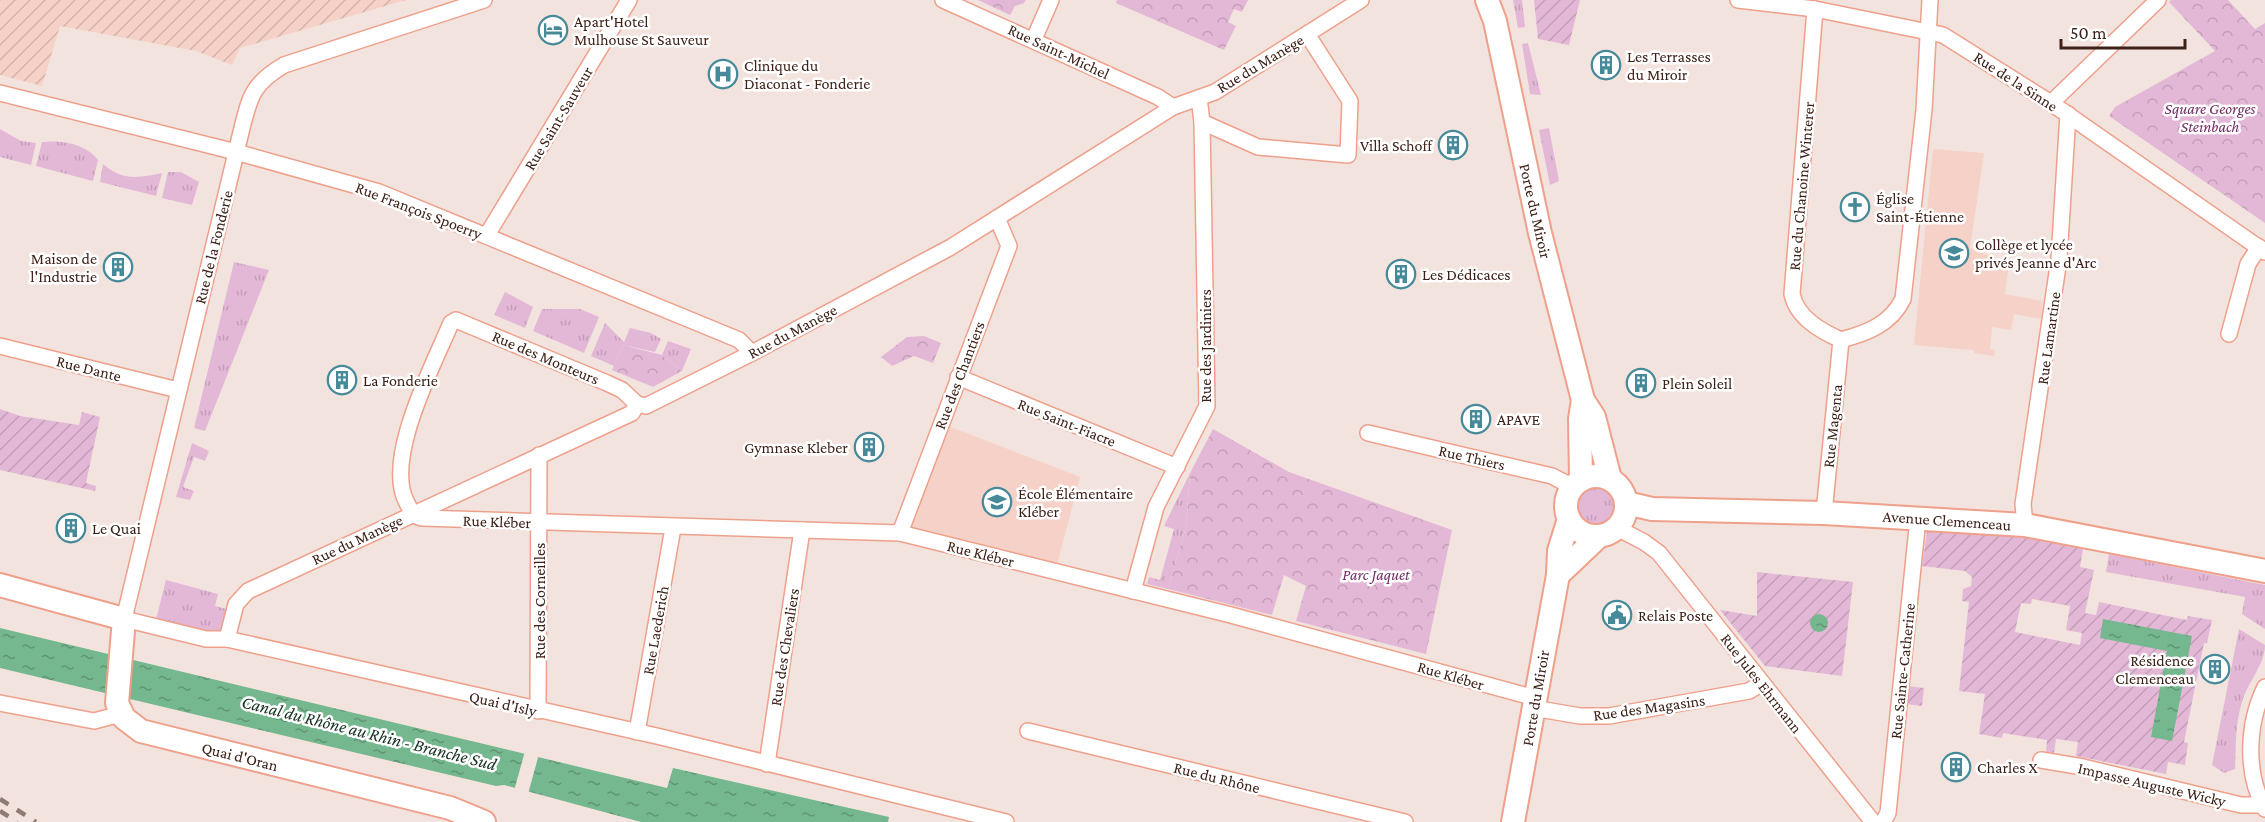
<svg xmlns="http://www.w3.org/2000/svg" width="2265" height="822" font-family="'Crimson Pro',serif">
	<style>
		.built { fill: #f5d1c7 }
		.industrial { fill: url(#industrial-furrows) }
		.grass { fill: url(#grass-tufts) }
		.park { fill: url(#park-crowns) }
		.garden { fill: url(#garden-furrows); fill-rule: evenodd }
		.water { fill: url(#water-ripples) }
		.pier { fill: #f3e3de }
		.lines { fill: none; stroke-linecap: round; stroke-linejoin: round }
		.street-casing { stroke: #eea08b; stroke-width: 18 }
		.secondary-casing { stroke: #eea08b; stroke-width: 26 }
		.street { stroke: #fff; stroke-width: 15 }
		.secondary { stroke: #fff; stroke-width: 22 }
		.rail { stroke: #917a73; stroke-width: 4.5; stroke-dasharray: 10 10; stroke-linecap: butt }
		.labels { text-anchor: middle; stroke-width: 5; stroke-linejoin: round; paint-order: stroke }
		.poi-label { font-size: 16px; fill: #3d2017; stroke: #fff; text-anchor: start }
		.street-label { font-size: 16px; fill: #3d2017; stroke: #fff }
		.park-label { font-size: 16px; font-style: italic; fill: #732e65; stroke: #fff }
		.water-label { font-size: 18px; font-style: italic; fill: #13311f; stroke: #fff }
	</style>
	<defs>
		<pattern id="industrial-furrows" width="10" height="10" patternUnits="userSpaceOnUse" patternTransform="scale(1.5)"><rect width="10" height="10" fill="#f5d1c7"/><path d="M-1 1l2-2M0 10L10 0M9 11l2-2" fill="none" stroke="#d3b3aa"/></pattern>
		<pattern id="grass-tufts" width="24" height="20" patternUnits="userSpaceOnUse" patternTransform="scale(1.5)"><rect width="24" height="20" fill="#e3b8d7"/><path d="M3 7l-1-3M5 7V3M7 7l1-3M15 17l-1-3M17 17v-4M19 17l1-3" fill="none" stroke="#c49eb8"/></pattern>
		<pattern id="park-crowns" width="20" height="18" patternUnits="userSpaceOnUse" patternTransform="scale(1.5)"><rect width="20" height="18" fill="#e3b8d7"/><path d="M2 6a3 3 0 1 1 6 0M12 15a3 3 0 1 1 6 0" fill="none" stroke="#c49eb8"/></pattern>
		<pattern id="garden-furrows" width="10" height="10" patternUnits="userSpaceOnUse" patternTransform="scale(1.5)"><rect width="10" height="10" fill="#e3b8d7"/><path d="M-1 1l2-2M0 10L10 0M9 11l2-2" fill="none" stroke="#c49eb8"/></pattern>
		<pattern id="water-ripples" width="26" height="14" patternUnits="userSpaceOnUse" patternTransform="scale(1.5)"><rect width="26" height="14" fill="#75b78e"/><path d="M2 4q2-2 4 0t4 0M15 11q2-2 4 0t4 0" fill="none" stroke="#619473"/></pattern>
	</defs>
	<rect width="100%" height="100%" fill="#f3e3de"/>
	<!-- built -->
	<g class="built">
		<path d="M1933 149 1984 153 1970 248 2009 263 2005 294 2042 301 2041 319 2014 314 2011 330 1992 327 1990 349 1995 350 1994 356 1974 353V350L1914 345Z"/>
		<path d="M948 426 1080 477 1057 565 912 527Z"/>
	</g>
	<!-- industrial -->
	<path class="industrial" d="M0 0H406L240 48 232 65 196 51 60 26 42 86 0 75Z"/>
	<!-- grass -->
	<g class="grass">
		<path d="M1513 0H1522L1525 27 1518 28Z"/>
		<path d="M1528 43 1541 95 1530 94 1522 44Z"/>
		<path d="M1549 128 1559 181 1550 185 1539 130Z"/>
		<path d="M0 129 21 141 36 143 31 165 0 157Z"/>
		<path d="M42 142C61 140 85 143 98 160L93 181 36 166Z"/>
		<path d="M103 164C122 181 139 178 162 173L156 196 100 182Z"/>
		<path d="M168 172H181L199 182 192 205 162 198Z"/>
		<path d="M234 262 269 270 205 431 194 428Z"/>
		<path d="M505 292 533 307 525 328 494 315Z"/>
		<path d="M542 309H580L599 317 584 353 533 331Z"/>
		<path d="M605 323 624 342 630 328 651 333 661 339 655 352 623 345 614 366 591 356Z"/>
		<path d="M668 341 691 349 682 371 662 355Z"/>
		<path d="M192 443 209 451 205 461 194 457 183 487 194 491 190 500 176 497Z"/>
		<path d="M1190 473 1186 527 1168 589 1147 584 1149 577 1160 580 1174 529 1164 526Z"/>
		<circle cx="1596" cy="506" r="29"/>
		<path d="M2109 554 2265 585V629L2242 614 2245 597 2106 572Z"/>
		<path d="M166 580 218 594 215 606 234 611 227 639 154 627Z"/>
		<path d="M2239 629 2265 645C2265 665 2247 683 2242 702 2235 724 2236 747 2235 769L2224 773 2212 765Z"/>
	</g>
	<!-- park -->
	<g class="park">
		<path d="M978 0H1026L1024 3 1015 6 1010 15Z"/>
		<path d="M1117 0H1248L1242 12 1234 9 1228 22 1236 26 1224 50 1116 3Z"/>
		<path d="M2171 0H2228L2255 29 2265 23V223L2109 116 2115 107 2215 51 2169 2Z"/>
		<path d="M924 336 941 343 933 363 914 356 892 366 881 357 907 337Z"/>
		<path d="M623 345 662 355 682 371 653 387 612 370Z"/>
		<path d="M1213 429 1289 472 1452 530 1426 654 1296 621 1306 586 1284 575 1272 615 1168 589 1186 527 1190 473Z"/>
	</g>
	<!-- garden -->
	<g class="garden">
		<path d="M1534 0H1580L1569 45 1538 39Z"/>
		<path d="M0 409 20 416 79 425 82 412 100 417 86 483 96 486 95 491 0 470Z"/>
		<path d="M1927 531 2023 537 2083 549 2080 567 2094 570 2085 613 2096 615 2099 602 2187 620 2188 616 2212 620 2207 643H2204L2184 742 2188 743 2185 765 2168 762 2166 774 2076 756 2078 742 2056 739 2054 753 2046 752 2047 740 2003 733 2002 738 1979 734 1985 694 1959 691 1969 602 1962 601 1963 589 1971 586 1972 577 1965 571 1922 566ZM2032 599 2070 606 2066 630 2082 633 2080 645 2015 632 2021 603 2031 604Z"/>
		<path d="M1757 572 1853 582 1842 676 1765 666 1720 610 1757 616Z"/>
		<path d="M1908 686 1924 688 1922 706 1906 704Z"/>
	</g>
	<!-- water -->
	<g class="water">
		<circle cx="1819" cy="623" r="9"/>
		<path d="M2103 619 2192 636 2172 741 2151 737 2167 651 2100 638Z"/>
		<path d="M0 628 667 788 673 768 889 817 888 822H641L504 785 496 786 0 668Z"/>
	</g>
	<!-- pier -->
	<path class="pier" d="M525 751 539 754 528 794 514 791Z"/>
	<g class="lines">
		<!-- street casing -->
		<g class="street-casing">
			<g id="street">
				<path d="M484 0 284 65C252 84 250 96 241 132L124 619 206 639H227L661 737 1006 822"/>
				<path d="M943 0 1158 97 1173 107"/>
				<path d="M1738 0 1815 9 1943 35 2051 103 2265 252"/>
				<path d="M1815 9 1792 294C1797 318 1821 331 1841 340"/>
				<path d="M1034 39 1051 0"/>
				<path d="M0 93 236 152 379 192 727 335 739 340 752 353"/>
				<path d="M2051 103 2158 0"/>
				<path d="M1202 122 1258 147 1348 155 1350 101 1307 34"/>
				<path d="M487 235 629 0"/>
				<path d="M2229 334 2248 264 2259 247"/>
				<path d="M1841 340C1867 333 1891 324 1903 299L1924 110 1930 0"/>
				<path d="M0 346 178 390"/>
				<path d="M958 377 1177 467"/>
				<path d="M637 404 622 390 607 383 456 320 451 323C433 366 383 460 407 503 411 511 414 517 423 518L900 533 1231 615 1535 698"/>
				<path d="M637 404 646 406 752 353 951 247 1173 107 1215 92 1361 0"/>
				<path d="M1368 433 1552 476 1573 487"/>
				<path d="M1824 513 1841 340"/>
				<path d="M2025 525 2023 504 2059 259 2068 114"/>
				<path d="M1617 528 1644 542 1659 553 1873 822"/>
				<path d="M900 533 1009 246 997 218"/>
				<path d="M1133 591 1156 507 1207 406 1202 122 1199 98"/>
				<path d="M227 639 236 604 248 591 632 413 637 404"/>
				<path d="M2265 687C2247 724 2245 773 2265 809"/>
				<path d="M0 703 94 721 121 714"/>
				<path d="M1533 708 1580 716H1609L1749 691 1762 683"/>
				<path d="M538 711 539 455"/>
				<path d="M1028 731 1405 822"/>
				<path d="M637 732 673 528"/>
				<path d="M2041 760 2083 767 2241 805H2263"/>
				<path d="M767 764 802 530"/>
				<path d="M1883 822 1888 813 1918 518"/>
			</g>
		</g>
		<!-- secondary casing -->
		<g class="secondary-casing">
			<g id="secondary">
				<path d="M1487 0 1495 21 1540 233 1583 400 1594 417 1610 479"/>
				<circle cx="1596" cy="506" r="30"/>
				<path d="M1581 480 1580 419 1583 400"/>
				<path d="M1626 503 1652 509 1824 513 2025 525 2265 571"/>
				<path d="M1558 575 1599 536"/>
				<path d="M0 585 124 619 117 703 124 718 141 731 450 808 484 822"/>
				<path d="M1513 822 1558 575 1559 551 1569 519"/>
			</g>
		</g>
		<!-- street -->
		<use href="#street" class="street"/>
		<!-- secondary -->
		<use href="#secondary" class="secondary"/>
		<!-- rail -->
		<g class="rail">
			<path d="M0 799 36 822"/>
			<path d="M0 811 17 822"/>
		</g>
	</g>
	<!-- icons -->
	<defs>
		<g id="hotel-ring" transform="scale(1.5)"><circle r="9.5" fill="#fff" stroke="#468999" stroke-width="1.5"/><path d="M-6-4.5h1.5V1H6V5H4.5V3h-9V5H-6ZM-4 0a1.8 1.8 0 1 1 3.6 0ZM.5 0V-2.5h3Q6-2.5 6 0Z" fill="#468999"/></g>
		<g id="building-ring" transform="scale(1.5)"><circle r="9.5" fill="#fff" stroke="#468999" stroke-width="1.5"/><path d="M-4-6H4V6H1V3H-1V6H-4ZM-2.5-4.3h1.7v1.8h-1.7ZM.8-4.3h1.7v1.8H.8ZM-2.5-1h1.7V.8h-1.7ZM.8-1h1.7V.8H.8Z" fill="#468999"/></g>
		<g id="hospital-ring" transform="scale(1.5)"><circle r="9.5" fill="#fff" stroke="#468999" stroke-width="1.5"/><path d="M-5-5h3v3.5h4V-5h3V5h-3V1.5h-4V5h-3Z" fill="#468999"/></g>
		<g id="church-ring" transform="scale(1.5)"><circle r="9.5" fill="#fff" stroke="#468999" stroke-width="1.5"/><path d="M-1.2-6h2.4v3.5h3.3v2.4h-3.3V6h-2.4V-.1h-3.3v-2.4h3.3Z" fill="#468999"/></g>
		<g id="school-ring" transform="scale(1.5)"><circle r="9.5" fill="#fff" stroke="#468999" stroke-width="1.5"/><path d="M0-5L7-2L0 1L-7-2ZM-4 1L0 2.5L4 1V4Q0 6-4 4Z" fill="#468999"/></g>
		<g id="civic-ring" transform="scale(1.5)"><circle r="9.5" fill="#fff" stroke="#468999" stroke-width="1.5"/><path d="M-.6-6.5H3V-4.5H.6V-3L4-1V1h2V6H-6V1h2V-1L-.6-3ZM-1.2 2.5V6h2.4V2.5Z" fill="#468999"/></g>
	</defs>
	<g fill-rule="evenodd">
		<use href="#hotel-ring" x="553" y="30"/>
		<use href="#building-ring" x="1606" y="65"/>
		<use href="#hospital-ring" x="723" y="74"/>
		<use href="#building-ring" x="1453" y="145"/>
		<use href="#church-ring" x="1855" y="207"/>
		<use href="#school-ring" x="1954" y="253"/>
		<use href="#building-ring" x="118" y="267"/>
		<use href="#building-ring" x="1401" y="274"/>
		<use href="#building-ring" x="342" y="380"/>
		<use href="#building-ring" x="1641" y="383"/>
		<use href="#building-ring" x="1476" y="419"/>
		<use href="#building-ring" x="869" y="447"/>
		<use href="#school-ring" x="997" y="502"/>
		<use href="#building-ring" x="71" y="528"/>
		<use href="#civic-ring" x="1617" y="615"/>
		<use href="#building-ring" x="2215" y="669"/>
		<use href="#building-ring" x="1956" y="767"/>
	</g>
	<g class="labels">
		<!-- poi labels -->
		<g class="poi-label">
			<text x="574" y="27">Apart'Hotel<tspan x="574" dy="18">Mulhouse St Sauveur</tspan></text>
			<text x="1627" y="62">Les Terrasses<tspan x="1627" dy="18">du Miroir</tspan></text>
			<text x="744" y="71">Clinique du<tspan x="744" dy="18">Diaconat - Fonderie</tspan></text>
			<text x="1432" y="151" text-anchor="end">Villa Schoff</text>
			<text x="1876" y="204">Église<tspan x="1876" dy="18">Saint-Étienne</tspan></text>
			<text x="1975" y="250">Collège et lycée<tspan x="1975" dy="18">privés Jeanne d'Arc</tspan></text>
			<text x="97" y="264" text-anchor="end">Maison de<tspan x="97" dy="18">l'Industrie</tspan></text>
			<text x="1422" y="280">Les Dédicaces</text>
			<text x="363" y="386">La Fonderie</text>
			<text x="1662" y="389">Plein Soleil</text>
			<text x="1497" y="425">APAVE</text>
			<text x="848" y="453" text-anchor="end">Gymnase Kleber</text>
			<text x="1018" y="499">École Élémentaire<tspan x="1018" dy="18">Kléber</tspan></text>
			<text x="92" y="534">Le Quai</text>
			<text x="1638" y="621">Relais Poste</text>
			<text x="2194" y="666" text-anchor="end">Résidence<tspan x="2194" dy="18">Clemenceau</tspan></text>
			<text x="1977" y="773">Charles X</text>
		</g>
		<!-- street labels -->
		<g class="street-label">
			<text transform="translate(1059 51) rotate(25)" y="6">Rue Saint-Michel</text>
			<text transform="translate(1260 63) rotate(-31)" y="6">Rue du Manège</text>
			<text transform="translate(2016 81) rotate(33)" y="6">Rue de la Sinne</text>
			<text transform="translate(558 118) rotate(-59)" y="6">Rue Saint-Sauveur</text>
			<text transform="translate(1801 186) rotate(-85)" y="6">Rue du Chanoine Winterer</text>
			<text transform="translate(419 210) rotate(21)" y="6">Rue François Spoerry</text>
			<text transform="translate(1536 211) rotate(77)" y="6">Porte du Miroir</text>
			<text transform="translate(213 247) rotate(-76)" y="6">Rue de la Fonderie</text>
			<text transform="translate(792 331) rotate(-28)" y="6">Rue du Manège</text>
			<text transform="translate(2048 338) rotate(-82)" y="6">Rue Lamartine</text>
			<text transform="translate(1205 346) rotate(-90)" y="6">Rue des Jardiniers</text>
			<text transform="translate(546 357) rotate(23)" y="6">Rue des Monteurs</text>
			<text transform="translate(89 368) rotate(14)" y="6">Rue Dante</text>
			<text transform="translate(959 375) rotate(-69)" y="6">Rue des Chantiers</text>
			<text transform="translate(1067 422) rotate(22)" y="6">Rue Saint-Fiacre</text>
			<text transform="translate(1832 426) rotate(-84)" y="6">Rue Magenta</text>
			<text transform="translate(1472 457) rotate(13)" y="6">Rue Thiers</text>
			<text transform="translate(1947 520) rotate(4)" y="6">Avenue Clemenceau</text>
			<text transform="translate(497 521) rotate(2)" y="6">Rue Kléber</text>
			<text transform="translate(357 539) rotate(-25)" y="6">Rue du Manège</text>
			<text transform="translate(981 553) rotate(14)" y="6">Rue Kléber</text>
			<text transform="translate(539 601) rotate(-90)" y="6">Rue des Corneilles</text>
			<text transform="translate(655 630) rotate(-80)" y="6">Rue Laederich</text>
			<text transform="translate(784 647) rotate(-81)" y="6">Rue des Chevaliers</text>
			<text transform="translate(1902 671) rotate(-84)" y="6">Rue Sainte-Catherine</text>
			<text transform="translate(1451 675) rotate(16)" y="6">Rue Kléber</text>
			<text transform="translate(1762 683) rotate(52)" y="6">Rue Jules Ehrmann</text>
			<text transform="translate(1535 698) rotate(-80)" y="6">Porte du Miroir</text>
			<text transform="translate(503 703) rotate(13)" y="6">Quai d'Isly</text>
			<text transform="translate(1649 707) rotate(-8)" y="6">Rue des Magasins</text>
			<text transform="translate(240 756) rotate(14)" y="6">Quai d'Oran</text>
			<text transform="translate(1217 777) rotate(14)" y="6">Rue du Rhône</text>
			<text transform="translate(2152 784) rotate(13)" y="6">Impasse Auguste Wicky</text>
		</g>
		<!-- park labels -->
		<g class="park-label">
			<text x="2210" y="114">Square Georges<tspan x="2210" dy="18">Steinbach</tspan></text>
			<text x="1376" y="580">Parc Jaquet</text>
		</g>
		<!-- water labels -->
		<g class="water-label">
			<text transform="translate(369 733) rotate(14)" y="6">Canal du Rhône au Rhin - Branche Sud</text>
		</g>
	</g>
	<!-- scale -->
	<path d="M2061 39v9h124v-9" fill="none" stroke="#3d2017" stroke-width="3"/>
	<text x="2070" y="39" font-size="18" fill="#3d2017" stroke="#ffffff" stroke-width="4.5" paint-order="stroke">50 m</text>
</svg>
